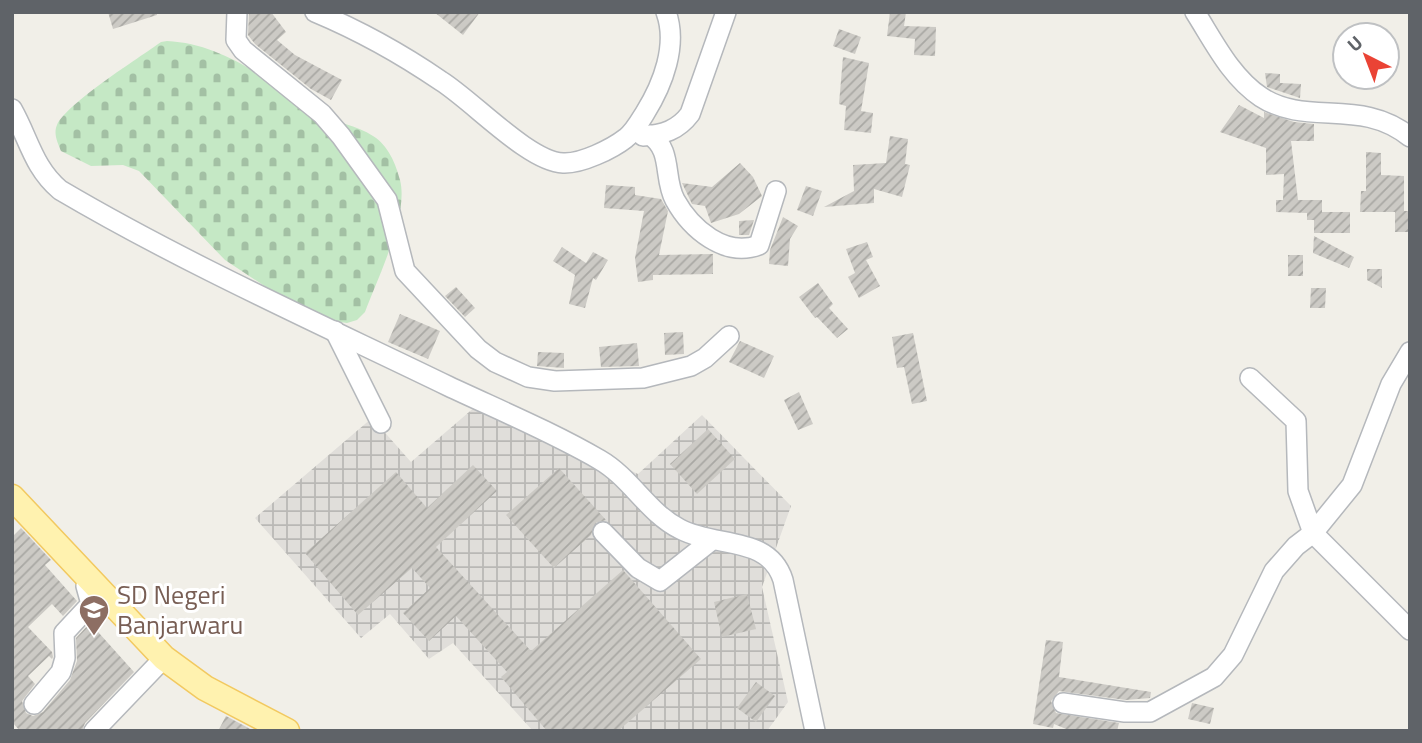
<svg xmlns="http://www.w3.org/2000/svg" width="1422" height="743" font-family="'Titillium Web',sans-serif">
	<style>
		.industrial { fill: url(#industrial-grid) }
		.cemetery { fill: url(#cemetery-stones) }
		.building { fill: url(#building-hatch) }
		.lines { fill: none; stroke-linecap: round; stroke-linejoin: round }
		.minor-casing { stroke: #b5b8bc; stroke-width: 22 }
		.major-casing { stroke: #f2c960; stroke-width: 27 }
		.minor { stroke: #fff; stroke-width: 19 }
		.major { stroke: #fff2af; stroke-width: 24 }
		.labels { text-anchor: middle; stroke-width: 6; stroke-linejoin: round; paint-order: stroke }
		.education-label { font-size: 26px; fill: #785e54; stroke: #fff; text-anchor: start }
	</style>
	<defs>
		<pattern id="industrial-grid" width="8" height="8" patternUnits="userSpaceOnUse" patternTransform="scale(1.75)"><rect width="8" height="8" fill="#e0deda"/><path d="M0 4h8M4 0v8" fill="none" stroke="#b9b8b5"/></pattern>
		<pattern id="cemetery-stones" width="16" height="16" patternUnits="userSpaceOnUse" patternTransform="scale(1.75)"><rect width="16" height="16" fill="#c5e8c5"/><path d="M2 7V4a2 2 0 0 1 4 0v3zM10 15v-3a2 2 0 0 1 4 0v3z" fill="#a3c0a4"/></pattern>
		<pattern id="building-hatch" width="6" height="6" patternUnits="userSpaceOnUse" patternTransform="scale(1.75)"><rect width="6" height="6" fill="#cccac5"/><path d="M-1 1l2-2M0 6l6-6M5 7l2-2" fill="none" stroke="#a9a8a4"/></pattern>
	</defs>
	<rect width="100%" height="100%" fill="#f1efe8"/>
	<!-- industrial -->
	<path class="industrial" d="M483 400 638 474 702 415 791 506 762 587 788 702 767 731H533L453 643 429 659 390 614 361 638 255 518 372 418 411 462Z"/>
	<!-- cemetery -->
	<path class="cemetery" d="M167 41C227 44 270 84 319 113 335 123 357 125 373 136 388 145 396 164 400 180 409 215 378 277 365 312L357 320 347 323 313 318 225 260 139 171 123 165 91 166 61 151C58 143 53 134 57 125 67 103 139 58 161 42Z"/>
	<!-- building -->
	<g class="building">
		<path d="M108 12H157V15L113 29Z"/>
		<path d="M249 12H271L286 32 277 40 295 55 342 80 331 100 311 89 255 44 248 35Z"/>
		<path d="M434 12H480L463 35Z"/>
		<path d="M890 12H906L904 26 936 27 935 56 914 55 915 39 887 36Z"/>
		<path d="M839 29 861 37 855 54 833 46Z"/>
		<path d="M843 57 869 63 861 111 873 113 871 133 844 130 846 106 839 104Z"/>
		<path d="M1265 73 1280 74V83L1301 84 1300 98 1267 87Z"/>
		<path d="M1239 105 1264 118V112L1294 122 1314 124V141H1291L1298 200H1322V212H1350V233H1314V220H1307V213L1276 212V200H1283L1284 174 1266 175V148L1220 132Z"/>
		<path d="M890 136 908 139 905 164 910 165 902 197 874 189V203L824 207 854 191 853 165 886 163Z"/>
		<path d="M1366 152 1381 153V175L1404 176V211H1410V232H1395V212H1360L1361 191H1366Z"/>
		<path d="M740 163 753 177 762 196 739 214 711 223 705 206 692 204 682 183 712 187Z"/>
		<path d="M606 185 635 187V195L661 199 668 211 659 255 713 254V274L653 275V280L638 282 635 258 644 211 604 208Z"/>
		<path d="M806 186 822 191 813 216 797 210Z"/>
		<path d="M783 217 798 226 790 239 788 266 769 264 770 250Z"/>
		<path d="M754 220 749 235H739V221Z"/>
		<path d="M1314 236 1354 257 1349 268 1313 253Z"/>
		<path d="M867 242 873 257 866 260 880 286 859 298 848 277 855 273 846 249Z"/>
		<path d="M562 247 586 263 593 252 608 260 596 280 593 278 585 308 569 304 575 275 553 261Z"/>
		<rect x="1288" y="255" width="15" height="21"/>
		<path d="M1367 269H1382V288L1367 280Z"/>
		<path d="M818 283 833 304 829 308 848 329 837 338 817 317 815 318 799 297Z"/>
		<path d="M456 287 475 308 465 317 445 296Z"/>
		<path d="M1311 288H1326L1325 308H1310Z"/>
		<path d="M400 314 440 331 428 359 388 342Z"/>
		<path d="M683 332 684 354 665 355 664 333Z"/>
		<path d="M913 333 927 401 912 404 904 367 897 368 892 337Z"/>
		<path d="M740 341 774 356 764 378 729 362Z"/>
		<path d="M637 343 639 366 601 367 599 347Z"/>
		<path d="M538 352 564 353V368L537 366Z"/>
		<path d="M799 392 813 424 798 430 784 400Z"/>
		<path d="M708 429 735 459 697 494 670 464Z"/>
		<path d="M473 465 497 491 436 547 531 651 623 570 701 659 618 731H547L501 677 507 672 456 616 429 641 403 613 430 588 412 568 358 615 305 553 396 472 427 508Z"/>
		<path d="M559 468 606 520 595 523 591 535 554 568 506 515Z"/>
		<path d="M21 528 51 560 45 565 77 601 63 616 52 604 28 627 52 652 53 657 52 659 49 656 28 676 35 684 22 701 26 713 33 716 43 712 70 680 77 661 76 638 90 623 134 672 85 723 82 731H20L12 722V537Z"/>
		<path d="M747 594 756 629 722 637 714 602Z"/>
		<path d="M1046 640 1063 642 1059 677 1151 692 1150 698 1126 700 1059 691 1051 701 1056 713 1119 723 1117 731H1071L1054 724 1053 728 1033 724Z"/>
		<path d="M756 682 775 696 756 722 737 708Z"/>
		<path d="M1192 703 1214 708 1210 724 1188 719Z"/>
		<path d="M226 716 254 731H218Z"/>
	</g>
	<g class="lines">
		<!-- minor casing -->
		<g class="minor-casing">
			<g id="minor">
				<path d="M237 12 236 40 243 50 322 114 341 136 387 200 405 271 478 349 495 362 528 377 555 381 643 378 691 366 705 358 729 336"/>
				<path d="M315 12C358 30 403 55 441 81 473 101 529 162 563 163 581 164 612 149 626 138 634 132 640 121 645 113 663 84 678 45 666 12"/>
				<path d="M1195 12C1214 42 1231 77 1261 97 1307 127 1361 97 1410 137"/>
				<path d="M12 109C29 139 33 167 60 190 184 263 318 323 448 386 499 410 552 432 600 460 631 478 648 513 680 529 716 548 769 535 783 580L815 731"/>
				<path d="M650 135C673 150 663 178 675 200 691 229 725 258 759 245L776 191"/>
				<path d="M643 136C663 135 678 130 690 114L726 12"/>
				<path d="M335 331 381 423"/>
				<path d="M1250 378 1296 421 1298 491 1313 533 1352 485 1391 384 1410 352"/>
				<path d="M603 532 638 568 660 581 712 540"/>
				<path d="M1063 703 1125 712H1150L1214 677 1233 655 1274 571 1296 546 1313 533 1410 630"/>
				<path d="M34 704 61 672 65 658 64 633 91 604 86 586 90 580"/>
				<path d="M94 731 164 658"/>
			</g>
		</g>
		<!-- major casing -->
		<g class="major-casing">
			<path id="major" d="M12 497 164 658 205 688 287 731"/>
		</g>
		<!-- minor -->
		<use href="#minor" class="minor"/>
		<!-- major -->
		<use href="#major" class="major"/>
	</g>
	<!-- icons -->
	<defs>
		<g id="school-pin" transform="scale(1.575)"><path d="M0 17L-7.5 6A9.5 9.5 0 1 1 7.5 6Z" fill="#8d6e63" stroke="#fff"/><path d="M0-5L7-2L0 1L-7-2ZM-4 1L0 2.5L4 1V4Q0 6-4 4Z" fill="#fff"/></g>
	</defs>
	<g fill-rule="evenodd">
		<use href="#school-pin" x="94" y="610"/>
	</g>
	<g class="labels">
		<!-- education labels -->
		<g class="education-label">
			<text x="117" y="604">SD Negeri<tspan x="117" dy="30">Banjarwaru</tspan></text>
		</g>
	</g>
	<!-- border -->
	<rect width="1422" height="743" fill="none" stroke="#5f6368" stroke-width="28"/>
	<!-- north arrow -->
	<g transform="translate(1366 56) rotate(318)"><circle r="33" fill="#ffffff" stroke="#bfc1c3" stroke-width="2"/>
	<path d="M0-5L12 26L0 18L-12 26Z" fill="#ea4335"/>
	<text y="-10" font-size="19" font-weight="bold" text-anchor="middle" fill="#5f6368">U</text>
	</g>
</svg>
